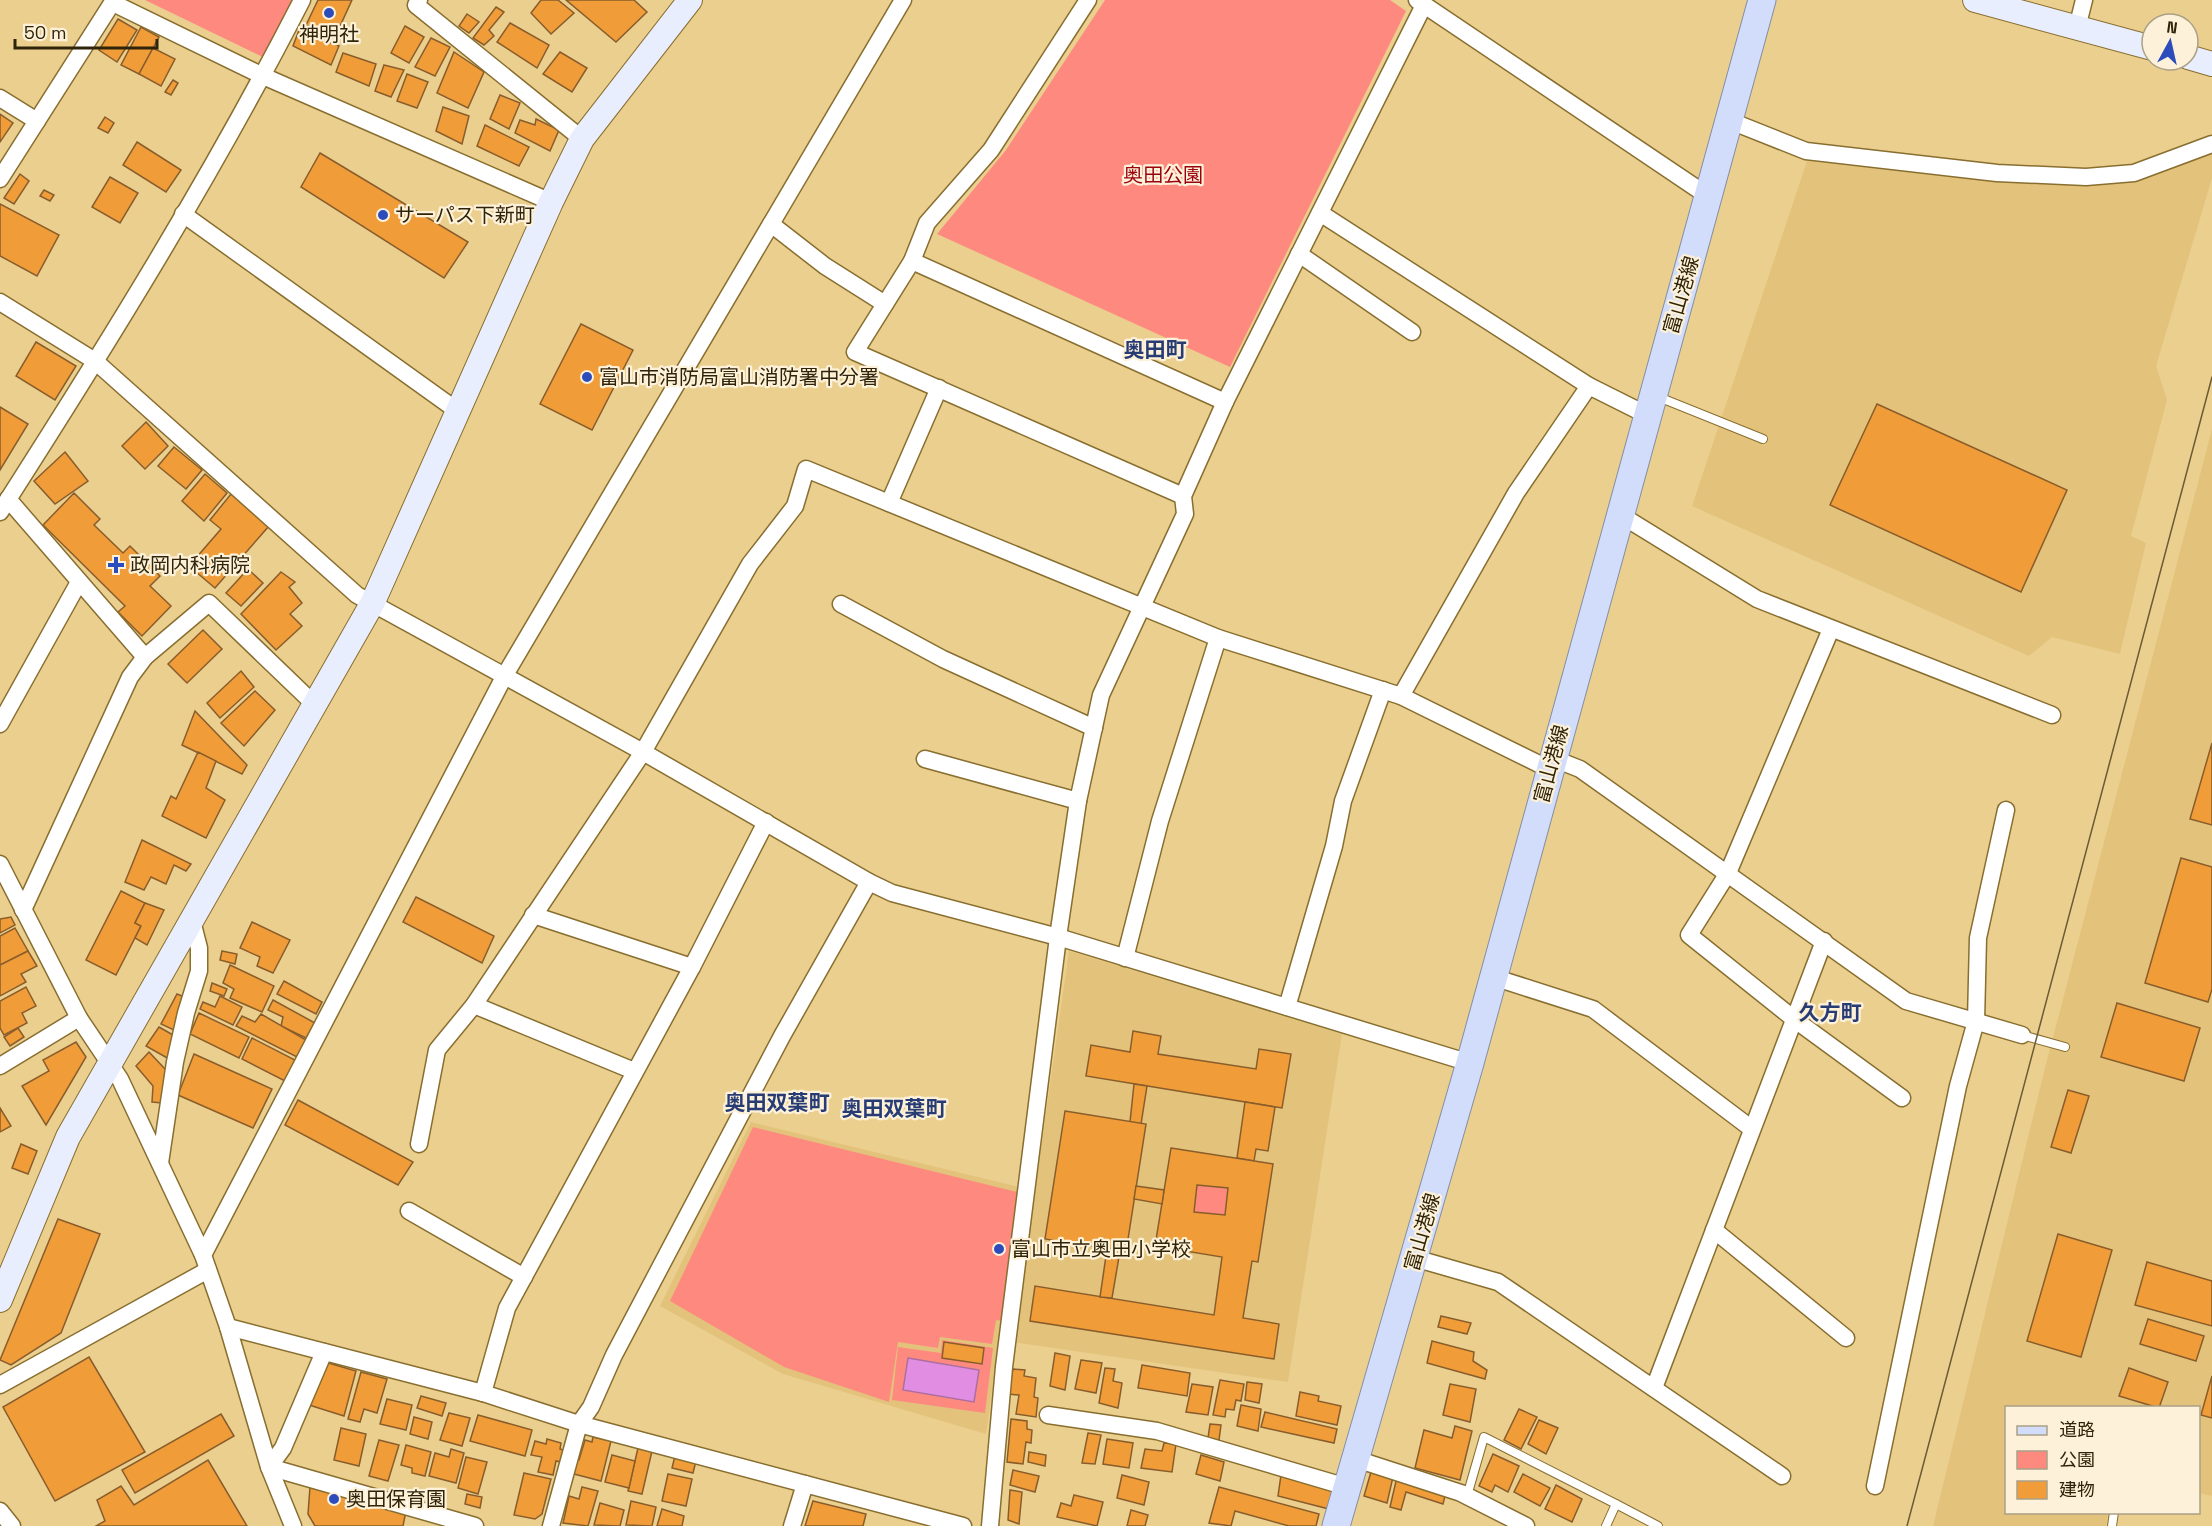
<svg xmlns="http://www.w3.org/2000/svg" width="2212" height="1526" font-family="'Space Grotesk','Noto Sans JP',sans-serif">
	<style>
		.built { fill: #e3c37b }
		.green { fill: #fe8a7f }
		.water { fill: #e18de2; stroke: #ac6ea1; stroke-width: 1.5 }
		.building { fill: #f09d39; stroke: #895d2b; stroke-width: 1.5; fill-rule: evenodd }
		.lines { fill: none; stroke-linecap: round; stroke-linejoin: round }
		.lane-casing { stroke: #886e2f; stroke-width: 10 }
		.street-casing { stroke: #886e2f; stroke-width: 19 }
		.secondary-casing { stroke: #886e2f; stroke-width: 26 }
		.primary-casing { stroke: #848ea4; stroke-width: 29 }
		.lane { stroke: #fff; stroke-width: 8 }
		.street { stroke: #fff; stroke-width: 16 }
		.secondary { stroke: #e8eefd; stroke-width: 24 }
		.primary { stroke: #d1ddfa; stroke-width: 27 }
		.tram { stroke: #6b5a34; stroke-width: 1.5 }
		.poi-dot { fill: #2c4cbc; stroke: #fdf2d9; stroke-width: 2 }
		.labels { text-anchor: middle; stroke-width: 4.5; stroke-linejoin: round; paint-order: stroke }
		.poi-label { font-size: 20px; fill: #2f2409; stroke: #fdf2d9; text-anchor: start }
		.park-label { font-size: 20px; fill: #9b000d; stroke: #fdf2d9 }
		.street-label { font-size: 20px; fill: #2f2409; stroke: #fdf2d9 }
		.neighbourhood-label { font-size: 21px; font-weight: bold; fill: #273b74; stroke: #fdf2d9 }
	</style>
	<rect width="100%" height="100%" fill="#ebcf8f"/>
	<!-- built -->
	<g class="built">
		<path d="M2212 154V178L2156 366 2167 400 2131 536 2146 543 2120 654 2052 637 2029 656 1692 506 1807 161 1994 182 2070 185 2128 183Z"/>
		<path d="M2212 429V1496L2199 1493 2198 1408H2006V1512L2108 1513 2106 1526H1933L2045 1068Z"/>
		<path d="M1069 951 1342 1034 1288 1382 999 1340 986 1434 783 1374 660 1306 751 1122 1035 1191Z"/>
	</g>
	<!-- green -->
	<g class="green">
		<path d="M145 0H293L265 58Z"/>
		<path d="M1105 0H1390L1406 11 1230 367 937 234 1006 150Z"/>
		<path d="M753 1127 1017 1192 1004 1321 996 1320 992 1344 940 1337 938 1348 898 1342 889 1402 784 1367 670 1301Z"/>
		<path d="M1197 1185 1228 1188 1225 1215 1194 1212Z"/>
		<path d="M942 1340 993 1348 985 1413 892 1400 898 1347 941 1353Z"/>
	</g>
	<!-- water -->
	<path class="water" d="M908 1358 979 1370 974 1402 903 1390Z"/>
	<!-- building -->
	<g class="building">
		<path d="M318 0H352L336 35 306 25Z"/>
		<path d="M541 0H558L574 13 551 34 531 13Z"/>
		<path d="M566 0H634L647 12 616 42Z"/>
		<path d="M496 7 504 12 489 30 494 36 484 45 473 38Z"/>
		<path d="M467 14 479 22 469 33 459 26Z"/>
		<path d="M118 19 137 30 117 62 99 50Z"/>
		<path d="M510 23 549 45 537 68 497 42Z"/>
		<path d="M405 26 424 37 409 63 391 53Z"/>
		<path d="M141 27 159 37 139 74 121 65Z"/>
		<path d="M299 30 339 46 331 65 293 46Z"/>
		<path d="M431 38 450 47 435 76 415 67Z"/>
		<path d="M153 48 175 59 161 86 139 74Z"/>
		<path d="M454 52 484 72 468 108 437 93Z"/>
		<path d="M560 52 587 68 572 92 543 74Z"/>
		<path d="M343 53 376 64 369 86 336 72Z"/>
		<path d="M384 65 404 70 391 97 375 91Z"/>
		<path d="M407 74 428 82 417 108 397 101Z"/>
		<path d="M173 80 178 83 171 95 165 92Z"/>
		<path d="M500 95 520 103 509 129 490 119Z"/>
		<path d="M443 107 469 116 462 144 436 131Z"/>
		<path d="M0 114 13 123 0 142Z"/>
		<path d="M105 117 114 123 108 133 98 128Z"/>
		<path d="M536 119 559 130 550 151 515 133 520 120 535 125Z"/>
		<path d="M485 125 529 147 519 166 477 146Z"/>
		<path d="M137 142 181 170 166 192 123 165Z"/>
		<path d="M320 153 468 242 444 278 301 187Z"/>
		<path d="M20 174 29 181 14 204 4 198Z"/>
		<path d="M110 177 138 193 120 223 92 207Z"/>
		<path d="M44 190 54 195 50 201 40 196Z"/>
		<path d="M0 204 59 235 37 276 0 256Z"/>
		<path d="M581 324 633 350 592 430 540 404Z"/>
		<path d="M36 342 76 366 55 400 16 376Z"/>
		<path d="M1877 404 2067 490 2021 592 1830 505Z"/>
		<path d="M0 407 28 424 0 470Z"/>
		<path d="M146 422 168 446 145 469 122 446Z"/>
		<path d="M174 447 202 470 186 489 158 466Z"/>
		<path d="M65 452 88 481 55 504 34 481Z"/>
		<path d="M205 474 227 493 204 521 182 501Z"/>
		<path d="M74 493 100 519 94 525 123 553 130 546 160 576 150 586 171 606 142 636 118 612 125 606 43 525Z"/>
		<path d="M231 494 269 526 215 588 189 566 221 529 210 520Z"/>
		<path d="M248 569 263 583 241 606 226 593Z"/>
		<path d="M281 572 295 582 289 587 302 603 290 614 302 626 276 650 241 614Z"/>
		<path d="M203 630 222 649 187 683 168 664Z"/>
		<path d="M241 671 254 687 220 718 207 703Z"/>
		<path d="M255 691 275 710 244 746 221 723Z"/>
		<path d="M195 711 247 765 242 774 182 745Z"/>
		<path d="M2212 743V825L2190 819Z"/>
		<path d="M198 752 216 761 206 788 225 800 206 838 162 816 171 796 176 799Z"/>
		<path d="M142 840 191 864 186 871 174 865 166 884 151 877 144 890 125 882Z"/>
		<path d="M2181 858 2212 867V989L2208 1002 2145 983Z"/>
		<path d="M121 891 145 903 135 923 141 926 116 975 86 960Z"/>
		<path d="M416 897 494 936 482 963 403 922Z"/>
		<path d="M145 903 164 910 147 945 135 938 141 926 135 923Z"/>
		<path d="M11 917 15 925 0 933V919Z"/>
		<path d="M252 922 290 940 273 973 257 966 260 957 240 948Z"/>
		<path d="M15 928 28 951 0 965V936Z"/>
		<path d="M28 951 37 966 21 974 26 982 0 996V965Z"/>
		<path d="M222 951 237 954 235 964 220 960Z"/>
		<path d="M230 965 274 986 262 1012 230 998 234 989 223 983Z"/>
		<path d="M284 981 322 1002 316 1014 277 994Z"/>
		<path d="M212 983 227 989 224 996 210 991Z"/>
		<path d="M26 987 36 1006 22 1013 27 1023 4 1035 0 1028V1001Z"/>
		<path d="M177 994 182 996 176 1031 161 1024Z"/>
		<path d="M220 996 242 1007 233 1025 200 1009 203 1002 215 1007Z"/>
		<path d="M273 1000 315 1023 306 1038 281 1026 283 1017 268 1010Z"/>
		<path d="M2117 1003 2200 1028 2184 1081 2101 1057Z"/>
		<path d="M199 1013 249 1037 239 1058 190 1034Z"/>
		<path d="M261 1014 306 1040 297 1057 236 1026 242 1016 255 1022Z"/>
		<path d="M159 1027 173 1035 169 1059 146 1046Z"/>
		<path d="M18 1028 24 1037 10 1046 4 1037Z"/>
		<path d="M1133 1031 1161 1036 1158 1054 1256 1069 1259 1049 1291 1054 1282 1108 1086 1076 1091 1045 1130 1052Z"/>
		<path d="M252 1038 295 1060 285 1081 242 1059Z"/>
		<path d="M76 1042 86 1057 46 1125 22 1086 49 1071 43 1060Z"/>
		<path d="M149 1052 166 1070 162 1103 152 1102 153 1086 136 1066Z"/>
		<path d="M194 1054 272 1089 253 1128 178 1095Z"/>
		<path d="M1134 1084 1147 1086 1141 1124 1130 1122Z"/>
		<path d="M2068 1090 2089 1096 2071 1153 2051 1147Z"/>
		<path d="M298 1100 413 1162 398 1185 285 1125Z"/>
		<path d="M1245 1102 1275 1107 1268 1151 1256 1149 1254 1161 1237 1158Z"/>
		<path d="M0 1108 11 1126 0 1132Z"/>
		<path d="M1065 1111 1146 1124 1126 1252 1045 1239Z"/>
		<path d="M21 1144 37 1151 28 1174 12 1168Z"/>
		<path d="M1171 1148 1273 1164 1258 1262 1252 1261 1243 1318 1279 1324 1274 1359 1030 1321 1035 1286 1214 1315 1222 1257 1155 1246ZM1197 1185 1228 1188 1225 1215 1194 1212Z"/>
		<path d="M1136 1186 1164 1190 1162 1204 1134 1199Z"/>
		<path d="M58 1219 100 1234 61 1333 11 1365 0 1360Z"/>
		<path d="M2058 1234 2112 1250 2081 1357 2027 1341Z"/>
		<path d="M1107 1249 1120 1251 1112 1298 1100 1297Z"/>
		<path d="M2147 1262 2212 1281V1326L2135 1305Z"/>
		<path d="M1441 1316 1471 1323 1467 1334 1438 1327Z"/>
		<path d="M2148 1319 2204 1336 2196 1361 2140 1344Z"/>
		<path d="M1432 1341 1474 1352 1473 1361 1487 1370 1485 1379 1427 1363Z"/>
		<path d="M944 1342 984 1348 982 1364 942 1358Z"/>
		<path d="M1055 1353 1070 1356 1065 1390 1050 1386Z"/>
		<path d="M89 1357 145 1452 55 1501 3 1407Z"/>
		<path d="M1081 1360 1102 1363 1096 1393 1075 1389Z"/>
		<path d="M325 1362 356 1371 344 1416 309 1405Z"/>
		<path d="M1142 1365 1190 1373 1187 1396 1138 1388Z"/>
		<path d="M1105 1368 1115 1369 1113 1381 1122 1383 1118 1408 1099 1403Z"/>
		<path d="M2129 1368 2168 1382 2159 1408 2119 1396Z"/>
		<path d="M1013 1369 1025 1370 1024 1376 1036 1378 1034 1397 1038 1398 1036 1417 1016 1414 1019 1395 1008 1394Z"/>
		<path d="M361 1372 387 1379 377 1413 364 1409 360 1422 348 1419Z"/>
		<path d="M2212 1376V1418L2201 1415Z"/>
		<path d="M1220 1380 1244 1384 1241 1401 1236 1400 1234 1410 1226 1409 1225 1417 1213 1415Z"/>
		<path d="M1247 1382 1262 1384 1259 1403 1245 1400Z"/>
		<path d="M1192 1384 1213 1387 1208 1415 1186 1412Z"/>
		<path d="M1450 1384 1476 1389 1470 1422 1443 1415Z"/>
		<path d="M1300 1392 1319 1396 1318 1401 1341 1406 1337 1425 1296 1416Z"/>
		<path d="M421 1396 446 1403 442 1416 417 1408Z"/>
		<path d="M387 1399 412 1405 406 1430 380 1424Z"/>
		<path d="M1241 1405 1261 1409 1258 1431 1237 1426Z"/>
		<path d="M1519 1409 1537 1417 1521 1449 1504 1440Z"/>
		<path d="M1265 1412 1337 1429 1334 1443 1261 1427Z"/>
		<path d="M449 1413 470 1418 462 1446 440 1440Z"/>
		<path d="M221 1414 234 1436 135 1493 122 1470Z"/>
		<path d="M478 1415 532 1430 525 1456 470 1441Z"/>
		<path d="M414 1417 432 1422 428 1439 410 1434Z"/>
		<path d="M1011 1419 1027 1421V1429L1032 1430 1031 1443 1026 1442 1023 1464 1007 1462Z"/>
		<path d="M1539 1420 1558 1428 1546 1454 1528 1444Z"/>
		<path d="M1210 1424 1221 1425 1219 1440 1208 1438Z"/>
		<path d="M1455 1426 1472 1431 1460 1480 1415 1468 1424 1430 1452 1438Z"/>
		<path d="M341 1428 366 1434 359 1466 334 1460Z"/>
		<path d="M1088 1433 1101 1435 1095 1464 1082 1463Z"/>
		<path d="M593 1437 611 1441 601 1481 570 1473 574 1459 579 1460 585 1440 592 1442Z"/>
		<path d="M547 1439 561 1443 560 1449 563 1450 561 1462 556 1461 553 1475 538 1472 542 1457 531 1455 535 1441 546 1444Z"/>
		<path d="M1107 1439 1133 1443 1129 1468 1103 1464Z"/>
		<path d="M379 1440 399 1445 388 1481 369 1476Z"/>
		<path d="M1164 1443 1176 1444 1172 1472 1141 1468 1145 1449 1162 1451Z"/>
		<path d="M406 1445 431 1452 425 1476 412 1473V1468L401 1465Z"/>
		<path d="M638 1448 652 1451 642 1494 628 1491Z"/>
		<path d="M451 1449 464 1453 456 1483 429 1476 435 1453 449 1457Z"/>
		<path d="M1029 1452 1046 1455 1045 1466 1028 1462Z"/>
		<path d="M1493 1454 1519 1466 1508 1492 1495 1485 1492 1492 1479 1486Z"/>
		<path d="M612 1455 635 1461 629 1488 605 1482Z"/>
		<path d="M1201 1455 1224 1462 1220 1481 1196 1474Z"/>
		<path d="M675 1456 696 1461 693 1473 672 1468Z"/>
		<path d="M466 1457 487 1462 478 1494 458 1488Z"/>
		<path d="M208 1460 247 1526H96L105 1521 97 1500 121 1486 134 1505Z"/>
		<path d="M1013 1470 1039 1476 1035 1492 1010 1485Z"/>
		<path d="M1371 1472 1393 1477 1387 1503 1364 1496Z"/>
		<path d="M524 1473 551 1479 542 1514 535 1519 514 1515Z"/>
		<path d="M668 1474 692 1479 686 1506 662 1501Z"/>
		<path d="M1523 1474 1550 1488 1540 1506 1514 1492Z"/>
		<path d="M1122 1475 1149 1482 1144 1505 1117 1498Z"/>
		<path d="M1281 1475 1334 1488 1329 1509 1278 1496Z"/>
		<path d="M1397 1477 1446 1492 1443 1504 1406 1492 1401 1510 1390 1507Z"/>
		<path d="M1556 1485 1582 1499 1572 1522 1545 1509Z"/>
		<path d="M310 1487 406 1511 403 1526H315L308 1514Z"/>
		<path d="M582 1487 598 1491 588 1526 563 1523 569 1496 579 1499Z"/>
		<path d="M1219 1487 1319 1514 1316 1526H1289L1235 1511 1231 1526 1209 1523Z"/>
		<path d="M1010 1490 1022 1492 1019 1524 1008 1520Z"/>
		<path d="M467 1494 482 1497 480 1508 465 1504Z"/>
		<path d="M1074 1495 1103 1502 1097 1526 1057 1517 1061 1503 1071 1506Z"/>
		<path d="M631 1501 656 1507 652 1526 626 1525Z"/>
		<path d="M813 1501 866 1514 863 1526H805Z"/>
		<path d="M600 1503 624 1510 620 1526 594 1525Z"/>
		<path d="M662 1509 684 1516 682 1526H657Z"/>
		<path d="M1131 1510 1148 1515 1145 1526H1127Z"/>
	</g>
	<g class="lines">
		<!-- lane casing -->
		<g class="lane-casing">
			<g id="lane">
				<path d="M1656 396 1763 439"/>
				<path d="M2022 1035 2065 1047"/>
				<path d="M1467 1496 1484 1437 1616 1504"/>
				<path d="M1606 1526 1616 1504 1658 1526"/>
				<path d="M2112 1526 2114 1512"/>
			</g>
		</g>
		<!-- street casing -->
		<g class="street-casing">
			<g id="street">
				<path d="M419 0 416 5 582 139"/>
				<path d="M1088 0 991 150 927 223 912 261 855 352 1183 496"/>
				<path d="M1417 0 1708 196"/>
				<path d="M113 3 263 76 551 202"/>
				<path d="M2077 28 2084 0"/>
				<path d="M0 98 37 121"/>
				<path d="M1728 120 1806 151 1997 173 2086 177 2134 173 2212 144"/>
				<path d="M0 179 114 0"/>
				<path d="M1320 213 1589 386"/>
				<path d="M183 214 459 412"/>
				<path d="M771 224 825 266 885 304"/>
				<path d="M1299 254 1412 332"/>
				<path d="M912 261 1225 402"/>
				<path d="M0 302 95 361 357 595 643 752 869 882 892 893 1058 937 1470 1063"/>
				<path d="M8 499 145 657"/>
				<path d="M889 503 939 388"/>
				<path d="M0 512C107 345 212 176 302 0"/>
				<path d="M1619 514 1757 599 2052 715"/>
				<path d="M841 604 943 659 1094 728"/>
				<path d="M1831 629 1728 873 1689 935 1794 1019 1902 1098"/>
				<path d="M1401 696 1516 493 1589 386 1647 415"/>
				<path d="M0 724 79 582"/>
				<path d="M1552 758 1580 769 1906 1001 2022 1035"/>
				<path d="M925 759 1078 801"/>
				<path d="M0 864 79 1018 120 1079 203 1255 228 1327 269 1467 293 1526"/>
				<path d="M23 910 130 677 145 657 209 603 314 704"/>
				<path d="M533 915 692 967"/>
				<path d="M1125 958 1160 821 1218 638"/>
				<path d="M1493 977 1593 1009 1752 1129"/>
				<path d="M474 1005 634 1071"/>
				<path d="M1287 1007 1334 846 1343 801 1383 690"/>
				<path d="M0 1066 79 1018"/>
				<path d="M419 1144 437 1050 474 1005 643 752 750 564 795 506 806 469 1218 638 1401 696 1549 769"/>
				<path d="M160 1163 175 1062 186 1013 199 971V948L192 921"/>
				<path d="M409 1211 524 1277"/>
				<path d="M1714 1230 1846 1338"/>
				<path d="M203 1255 505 675 903 0"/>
				<path d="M1414 1258 1498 1282 1782 1476"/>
				<path d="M228 1327 483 1393 579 1424 963 1526"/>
				<path d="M324 1352 283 1448 269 1467 475 1526"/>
				<path d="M0 1385 208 1270"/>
				<path d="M1654 1388 1824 941"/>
				<path d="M483 1393 507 1308 692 967 766 822"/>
				<path d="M1048 1415 1157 1431 1347 1487"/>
				<path d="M1356 1459 1461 1493 1526 1526"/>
				<path d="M1875 1486 1958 1086 1976 1021 1978 938 2006 810"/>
				<path d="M0 1511 12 1526"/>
				<path d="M551 1526 579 1424 591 1407 614 1355 782 1036 869 882"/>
				<path d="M792 1526 805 1484"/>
				<path d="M990 1526 1004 1367 1058 937 1078 801 1101 695 1185 514 1183 496 1225 402 1424 5"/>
			</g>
		</g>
		<!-- secondary casing -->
		<g class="secondary-casing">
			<g id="secondary">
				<path d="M1975 0 2152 48"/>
				<path d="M2188 57 2212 64"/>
				<path d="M0 1300 68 1137 372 604 551 202 582 139 690 0"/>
			</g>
		</g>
		<!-- primary casing -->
		<g class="primary-casing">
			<path id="primary" d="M1336 1526 1470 1063 1762 0"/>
		</g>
		<!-- lane -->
		<use href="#lane" class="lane"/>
		<!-- street -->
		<use href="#street" class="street"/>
		<!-- secondary -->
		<use href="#secondary" class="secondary"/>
		<!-- primary -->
		<use href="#primary" class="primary"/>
		<!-- tram -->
		<path class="tram" d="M1907 1526 2212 377"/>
	</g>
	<!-- markers -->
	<g class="poi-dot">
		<circle cx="329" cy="13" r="6"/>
		<circle cx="383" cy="215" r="6"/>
		<circle cx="587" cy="377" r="6"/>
		<path d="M113 556h6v6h6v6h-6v6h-6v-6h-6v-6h6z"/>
		<circle cx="999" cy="1249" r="6"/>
		<circle cx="334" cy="1499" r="6"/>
	</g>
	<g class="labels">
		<!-- poi labels -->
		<g class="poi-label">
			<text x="329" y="41" text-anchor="middle">神明社</text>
			<text x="395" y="222">サーパス下新町</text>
			<text x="599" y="384">富山市消防局富山消防署中分署</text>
			<text x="130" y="572">政岡内科病院</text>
			<text x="1011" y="1256">富山市立奥田小学校</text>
			<text x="346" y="1506">奥田保育園</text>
		</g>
		<!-- park labels -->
		<g class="park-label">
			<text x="1163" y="182">奥田公園</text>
		</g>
		<!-- street labels -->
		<g class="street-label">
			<text transform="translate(1681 295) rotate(-74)" y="7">富山港線</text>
			<text transform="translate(1551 764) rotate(-75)" y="7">富山港線</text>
			<text transform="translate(1422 1232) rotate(-74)" y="7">富山港線</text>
		</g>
		<!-- neighbourhood labels -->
		<g class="neighbourhood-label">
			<text x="1155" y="357">奥田町</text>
			<text x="1830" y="1020">久方町</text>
			<text x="777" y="1110">奥田双葉町</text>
			<text x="894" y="1116">奥田双葉町</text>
		</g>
	</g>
	<!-- legend -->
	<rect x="2005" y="1406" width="195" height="108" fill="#fdf2d9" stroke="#aba086" stroke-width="1.5"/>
	<rect x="2017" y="1426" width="30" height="9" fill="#d1ddfa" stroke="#aba086" stroke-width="1.5"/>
	<text x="2059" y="1436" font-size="18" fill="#2f2409">道路</text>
	<rect x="2017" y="1451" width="30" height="18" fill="#fe8a7f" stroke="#aba086" stroke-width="1.5"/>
	<text x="2059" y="1466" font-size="18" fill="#2f2409">公園</text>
	<rect x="2017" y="1481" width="30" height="18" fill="#f09d39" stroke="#aba086" stroke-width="1.5"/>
	<text x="2059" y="1496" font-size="18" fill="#2f2409">建物</text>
	<!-- north arrow -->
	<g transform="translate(2170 42) rotate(8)"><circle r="28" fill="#fdf2d9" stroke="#aba086" stroke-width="1.5"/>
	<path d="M0-4.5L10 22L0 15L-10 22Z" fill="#2c4cbc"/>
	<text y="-9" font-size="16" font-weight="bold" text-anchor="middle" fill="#2f2409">N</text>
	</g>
	<!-- scale -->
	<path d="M15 39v9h142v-9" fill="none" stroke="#2f2409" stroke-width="3"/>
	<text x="24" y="39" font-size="18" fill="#2f2409" stroke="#fdf2d9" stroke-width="4.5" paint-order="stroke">50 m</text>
</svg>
